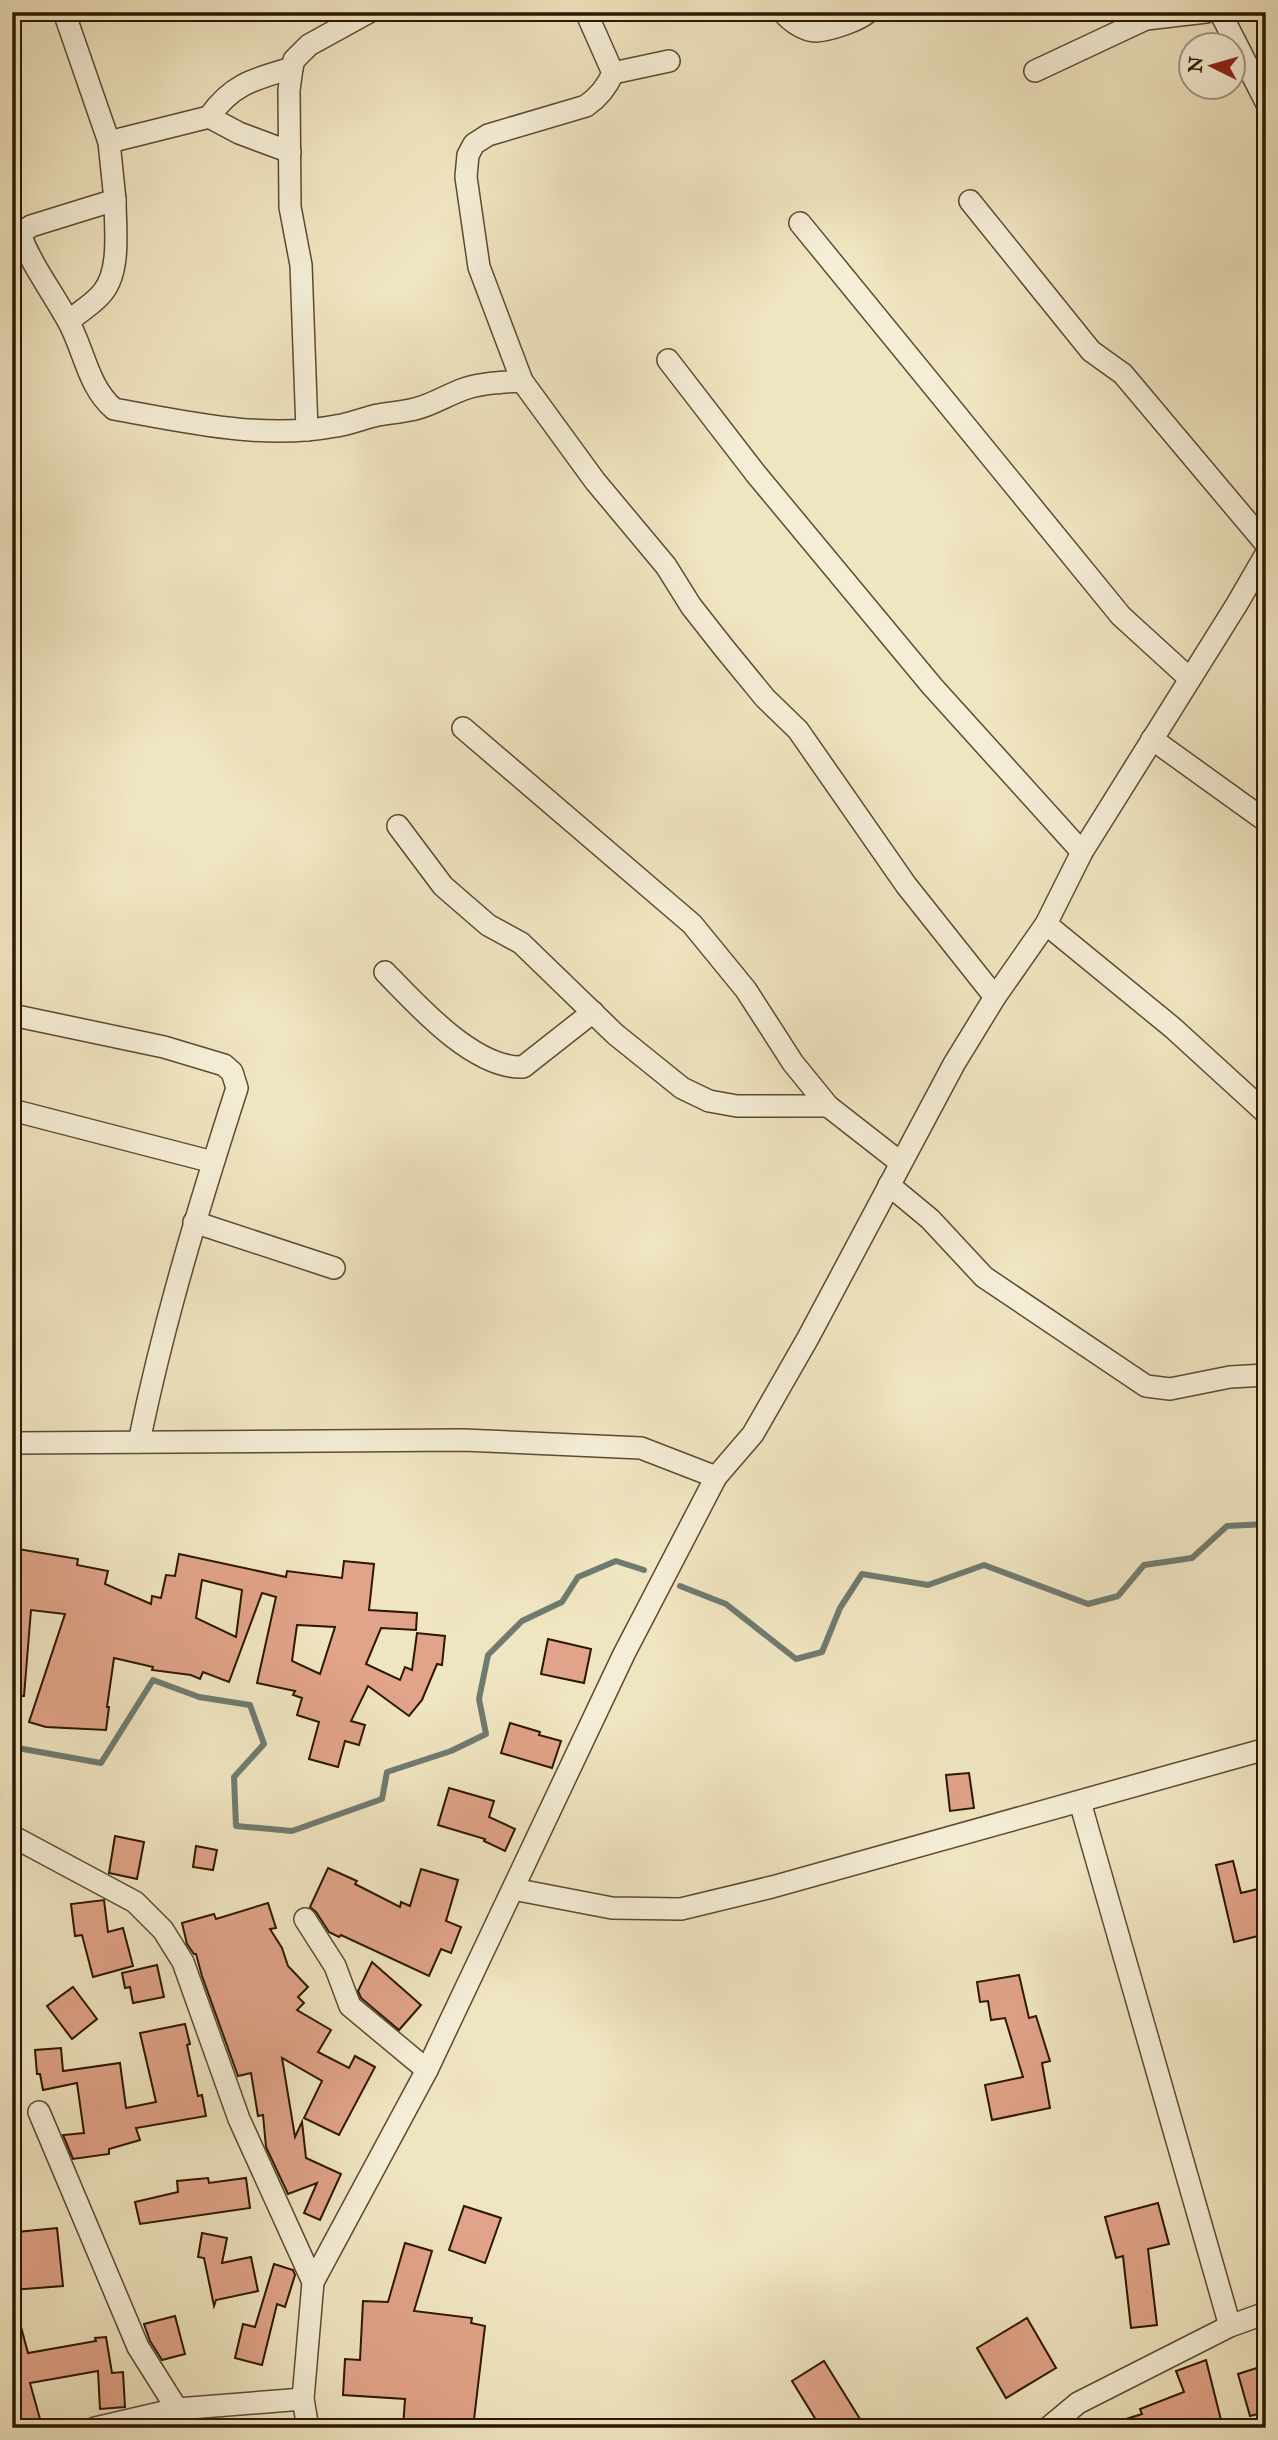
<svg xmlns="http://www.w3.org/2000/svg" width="1278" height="2440" font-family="'IM FELL Great Primer',serif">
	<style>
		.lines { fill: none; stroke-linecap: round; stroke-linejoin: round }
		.stream { stroke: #6f7b70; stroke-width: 6 }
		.building { fill: #e1a389; stroke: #2c1701; stroke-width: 2; fill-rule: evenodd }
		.street-casing { stroke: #5d4a31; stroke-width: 24 }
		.street { stroke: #f5eed7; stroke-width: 21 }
	</style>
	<rect width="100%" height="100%" fill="#f0e5c1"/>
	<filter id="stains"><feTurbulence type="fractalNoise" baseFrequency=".00286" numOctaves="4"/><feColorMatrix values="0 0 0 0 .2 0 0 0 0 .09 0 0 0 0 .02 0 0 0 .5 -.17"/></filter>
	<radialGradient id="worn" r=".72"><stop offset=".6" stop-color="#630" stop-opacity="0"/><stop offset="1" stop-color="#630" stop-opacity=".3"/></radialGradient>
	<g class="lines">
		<!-- stream -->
		<g class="stream">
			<path d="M680 1586 726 1604 796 1659 822 1652 840 1608 862 1574 928 1585 984 1565 1088 1604 1118 1596 1144 1565 1192 1558 1227 1526 1266 1524"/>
			<path d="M12 1747 101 1763 153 1680 199 1697 250 1705 264 1744 234 1777 236 1826 292 1831 382 1799 387 1772 451 1751 486 1734 479 1699 488 1655 522 1621 562 1602 578 1577 616 1561 644 1570"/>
		</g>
	</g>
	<!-- building -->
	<g class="building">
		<path d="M12 1548 78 1559 77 1565 108 1571 105 1584 151 1604 152 1596 161 1598 166 1575 175 1576 179 1554 286 1577 287 1571 342 1578 344 1561 374 1564 369 1610 417 1613 416 1630 381 1628 366 1664 400 1680 405 1667 412 1670 417 1633 445 1636 442 1665 437 1664 422 1700 409 1716 368 1686 351 1721 365 1725 359 1745 345 1741 338 1767 309 1759 319 1722 297 1715 302 1698 293 1695 295 1691 257 1683 276 1597 262 1593 229 1682 203 1672 200 1679 191 1675 152 1670 153 1667 114 1658 107 1707H109L106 1730 46 1727 29 1722 65 1614 31 1610 24 1696H12ZM202 1580 242 1590 236 1637 196 1618ZM297 1625 335 1627 320 1674 292 1661Z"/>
		<path d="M548 1639 591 1649 584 1683 541 1674Z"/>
		<path d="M510 1723 540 1732 539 1735 561 1741 552 1768 501 1753Z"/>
		<path d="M969 1773 974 1808 950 1811 946 1775Z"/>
		<path d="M449 1788 494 1801 489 1817 515 1829 505 1851 484 1841 485 1839 438 1825Z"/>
		<path d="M115 1836 144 1842 137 1879 109 1873Z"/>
		<path d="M196 1846 217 1850 213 1870 193 1867Z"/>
		<path d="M1233 1861 1241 1893 1266 1887V1934L1234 1942 1216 1865Z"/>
		<path d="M328 1868 357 1881 355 1884 400 1907 401 1902 410 1906 421 1869 458 1880 446 1921 461 1927 451 1953 441 1949 429 1976 341 1935 339 1937 329 1932 316 1912 310 1907Z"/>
		<path d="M104 1900 108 1932 123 1928 133 1966 93 1977 82 1935 75 1936 71 1904Z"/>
		<path d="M268 1903 276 1928 270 1929 282 1948 288 1966 308 1987 298 1997 304 2003 297 2010 331 2030 318 2052 349 2068 355 2056 375 2067 339 2135 304 2118 322 2081 282 2058 295 2137 302 2122 306 2158 341 2174 320 2220 304 2213 317 2183 288 2194 266 2147 263 2115 258 2116 251 2073 238 2076 202 1976 196 1954H194L187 1944 182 1923 214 1914 216 1919Z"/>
		<path d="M372 1962 421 2005 399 2030 361 1998 358 1991Z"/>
		<path d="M157 1965 164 1997 133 2003 130 1987 125 1988 122 1973Z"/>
		<path d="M1019 1975 1029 2018 1036 2016 1050 2061 1042 2063 1050 2108 992 2120 985 2085 1023 2077 1005 2018 991 2020 988 2001 980 2002 977 1982Z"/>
		<path d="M73 1987 97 2019 72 2039 47 2006Z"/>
		<path d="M185 2024 190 2044 187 2045 198 2096 202 2095 206 2116 136 2128 140 2140 109 2149V2154L73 2159 63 2135 84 2133 77 2083 43 2090 40 2074H37L35 2050 61 2048 63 2071 120 2063 126 2108 156 2102 140 2033Z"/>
		<path d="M208 2178 209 2183 246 2178 250 2208 140 2224 135 2202 178 2192 177 2181Z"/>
		<path d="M1158 2203 1169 2244 1148 2249 1157 2325 1131 2328 1123 2256 1116 2258 1105 2217Z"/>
		<path d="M464 2206 501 2218 485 2263 449 2250Z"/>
		<path d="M57 2228 63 2286 12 2290V2237L18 2236 17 2232Z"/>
		<path d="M202 2233 227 2238 222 2263 251 2257 258 2291 216 2300 214 2306 204 2258 198 2257Z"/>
		<path d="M405 2243 432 2251 414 2311 472 2318 471 2323 485 2326 473 2428H403L405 2399 343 2395 345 2359 360 2360 363 2301 388 2302Z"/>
		<path d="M274 2264 293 2270 295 2275 285 2307 277 2304 262 2365 235 2358 243 2324 255 2327Z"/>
		<path d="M17 2312 28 2353 96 2341 95 2338 106 2337 112 2373 123 2372 125 2407 100 2409 98 2371 30 2383 40 2419 12 2426V2313Z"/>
		<path d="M175 2316 185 2354 162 2360 150 2341 144 2324Z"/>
		<path d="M1027 2318 1056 2368 1006 2398 977 2348Z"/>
		<path d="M1206 2360 1223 2428H1110V2424L1142 2414 1140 2409 1184 2392 1176 2371Z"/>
		<path d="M824 2361 860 2419 846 2428H821L792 2381Z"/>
		<path d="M1266 2365V2412L1250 2416 1238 2374Z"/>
	</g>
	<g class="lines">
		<!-- street casing -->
		<g class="street-casing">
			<g id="street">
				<path d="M64 12 109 142 209 117 239 133 290 152"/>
				<path d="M783 12C790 21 804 31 816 31 830 30 858 21 868 12"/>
				<path d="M1220 12 1266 102"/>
				<path d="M1035 71 1146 19 1206 12"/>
				<path d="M613 73 669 61"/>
				<path d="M209 117C232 84 254 79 292 68"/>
				<path d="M970 201 1091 351 1123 374 1266 544"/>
				<path d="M800 223 1121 616 1189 678"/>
				<path d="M20 234 31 226 115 200 109 142"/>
				<path d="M12 237 20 234C31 264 51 290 67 319 84 348 87 386 114 409 187 422 263 440 336 426 350 424 364 418 378 415 390 413 402 412 415 409 432 405 447 395 464 389 482 383 503 382 522 381L595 481 666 566 691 606 724 648 765 698 798 730 906 885 995 997"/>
				<path d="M69 321C79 312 95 303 103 292 121 270 115 227 115 200"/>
				<path d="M668 360 756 474 932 686 1082 852"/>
				<path d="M522 381 479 267 466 177 468 155 474 144 488 135 586 106C599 97 607 87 613 73L586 12"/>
				<path d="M307 430 301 265 290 207 289 90 292 68 294 60 309 45 369 12"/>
				<path d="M463 728 692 924 746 990 793 1063 828 1106 901 1163"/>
				<path d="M1152 739 1266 821"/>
				<path d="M398 826 443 886 488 925 521 943 615 1034 682 1088 709 1101 737 1106H828"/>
				<path d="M1046 924 1173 1028 1266 1113"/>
				<path d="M385 972C417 1005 474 1069 523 1067L593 1012"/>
				<path d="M12 1015 164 1047 224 1065 232 1072 237 1088C199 1206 164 1320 139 1442"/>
				<path d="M12 1110 213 1162"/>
				<path d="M889 1185 930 1219 984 1277 1146 1386 1170 1389 1230 1377 1266 1375"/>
				<path d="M194 1222 334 1268"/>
				<path d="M12 1443 463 1440 641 1448 716 1477"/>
				<path d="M1080 1802 1230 2326"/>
				<path d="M12 1836 135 1902 163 1930 183 1962 239 2119 313 2282"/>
				<path d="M513 1889 612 1908 681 1909 772 1887 1266 1749"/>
				<path d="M305 1919 335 1966 350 2006 427 2070"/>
				<path d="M39 2112 138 2347 177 2409"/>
				<path d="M95 2428 177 2409 303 2399"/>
				<path d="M308 2428 303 2399 313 2282 427 2070 624 1654 716 1477 753 1434 808 1338 954 1064 995 997 1046 924 1082 852 1237 604 1266 554"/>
				<path d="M1048 2428 1078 2403 1230 2326 1266 2313"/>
			</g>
		</g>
		<!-- street -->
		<use href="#street" class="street"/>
	</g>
	<!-- margin -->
	<rect width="1278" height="2440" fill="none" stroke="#f0e5c1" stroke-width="42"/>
	<rect x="14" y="14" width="1250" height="2412" fill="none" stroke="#2c1701" stroke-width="3.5"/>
	<rect x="21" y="21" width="1236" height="2398" fill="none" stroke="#2c1701" stroke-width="2"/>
	<!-- north arrow -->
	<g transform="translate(1212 66) rotate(275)"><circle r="33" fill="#f5eed7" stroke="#a59881" stroke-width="2"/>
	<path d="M0-5L12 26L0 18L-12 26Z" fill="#8f2418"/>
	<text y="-10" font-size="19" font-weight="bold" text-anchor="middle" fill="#2c1701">N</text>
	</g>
	<rect width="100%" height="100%" filter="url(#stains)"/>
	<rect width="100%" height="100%" fill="url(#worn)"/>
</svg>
